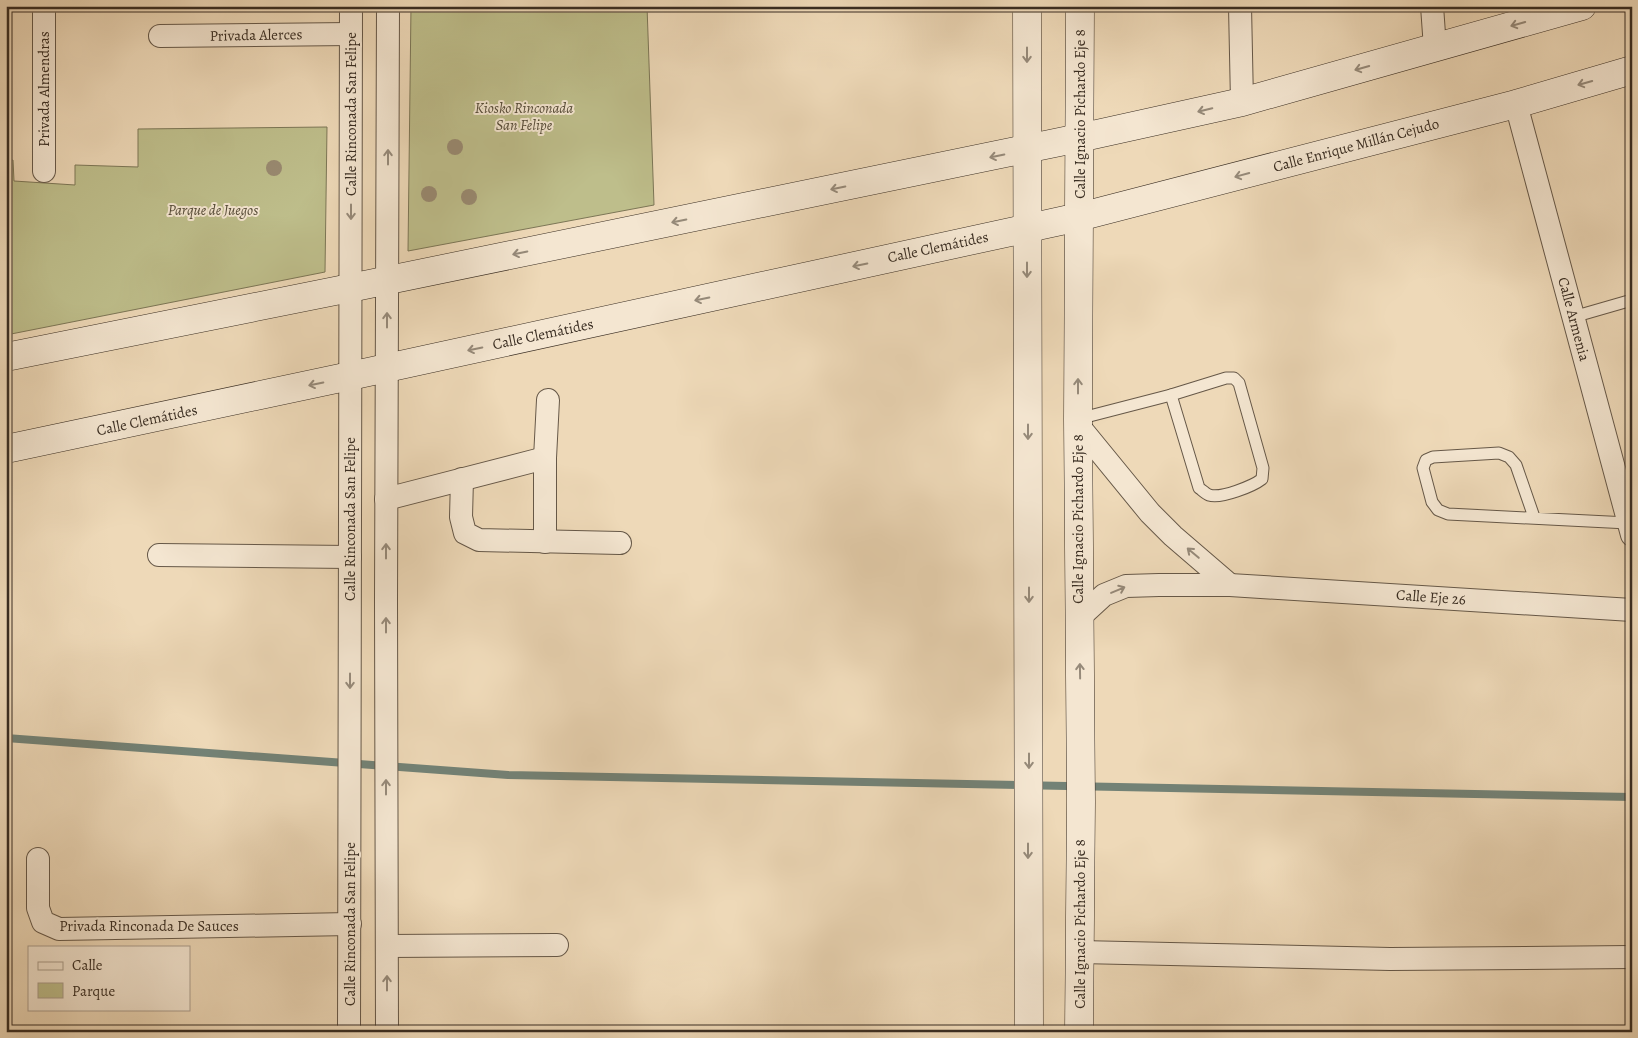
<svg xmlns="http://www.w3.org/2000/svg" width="1638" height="1038" font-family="Alegreya,serif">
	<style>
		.green { fill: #bebe8b; stroke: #7c7656 }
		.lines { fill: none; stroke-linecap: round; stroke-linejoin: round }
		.stream { stroke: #738276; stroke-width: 8 }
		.lane-casing { stroke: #665848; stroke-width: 13 }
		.street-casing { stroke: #665848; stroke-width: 24 }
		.secondary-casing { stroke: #392d22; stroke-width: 29 }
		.lane { stroke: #f4e6d1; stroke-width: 11 }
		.street { stroke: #f4e6d1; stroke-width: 22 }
		.secondary { stroke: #f4e6d1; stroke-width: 28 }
		.tree { fill: #998a71 }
		.oneway { stroke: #968a7a }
		.labels { text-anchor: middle; stroke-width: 4; stroke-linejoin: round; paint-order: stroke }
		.street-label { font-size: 15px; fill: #392d22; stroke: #f4e6d1 }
		.park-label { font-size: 15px; font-style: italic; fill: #544a37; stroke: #f4e6d1 }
	</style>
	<rect width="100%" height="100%" fill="#eed9b8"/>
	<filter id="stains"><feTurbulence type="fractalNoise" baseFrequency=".004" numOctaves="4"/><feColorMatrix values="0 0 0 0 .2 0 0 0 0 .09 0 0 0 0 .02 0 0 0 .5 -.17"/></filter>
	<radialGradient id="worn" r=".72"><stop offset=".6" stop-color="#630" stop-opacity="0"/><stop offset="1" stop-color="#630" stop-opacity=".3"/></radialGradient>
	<!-- green -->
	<g class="green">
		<path d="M411 6H647L654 205 408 251Z"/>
		<path d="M327 127 325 272 6 335V160H13L14 181 75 185V165L138 167V129Z"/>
	</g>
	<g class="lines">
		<!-- stream -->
		<path class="stream" d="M6 738 508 775 1632 797"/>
		<!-- lane casing -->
		<g class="lane-casing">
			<g id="lane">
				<path d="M1573 317 1632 300"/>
				<path d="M1226 378H1234L1239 383 1263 468 1262 479C1253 486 1221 499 1209 495 1206 494 1202 490 1199 488L1171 395Z"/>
				<path d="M1078 419 1171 395"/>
				<path d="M1534 517 1516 465 1509 457 1499 453 1433 457 1426 460 1423 468 1432 502 1438 510 1448 514 1628 523"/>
			</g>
		</g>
		<!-- street casing -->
		<g class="street-casing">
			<g id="street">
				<path d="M1240 6 1242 102"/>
				<path d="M1432 6 1435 48"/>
				<path d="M160 36 351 34"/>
				<path d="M1516 104 1632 535"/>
				<path d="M44 171V6"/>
				<path d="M1078 425 1150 513 1173 536 1230 585"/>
				<path d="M462 479 461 517 465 533 479 540 620 543"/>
				<path d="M386 499 545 458"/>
				<path d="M545 542V458L548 400"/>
				<path d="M159 555 350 557"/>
				<path d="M1079 618 1104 595 1126 586 1159 585H1230L1632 610"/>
				<path d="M38 859V908L43 922 59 929 350 924"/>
				<path d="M387 946 557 945"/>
				<path d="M1080 952 1390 959 1632 957"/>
				<path d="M349 1032 351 6"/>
				<path d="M387 1032 386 600 388 6"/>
			</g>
		</g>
		<!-- secondary casing -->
		<g class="secondary-casing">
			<g id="secondary">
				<path d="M1027 6 1029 1032"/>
				<path d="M6 357 350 288 1079 138 1242 102 1582 6"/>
				<path d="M6 449 350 376 1079 217 1516 104 1632 70"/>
				<path d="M1079 1032 1081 802 1078 419 1080 6"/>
			</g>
		</g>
		<!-- lane -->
		<use href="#lane" class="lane"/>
		<!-- street -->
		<use href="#street" class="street"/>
		<!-- secondary -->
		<use href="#secondary" class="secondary"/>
	</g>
	<!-- trees -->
	<g class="tree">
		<circle cx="455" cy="147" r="8"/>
		<circle cx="274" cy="168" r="8"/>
		<circle cx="429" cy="194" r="8"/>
		<circle cx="469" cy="197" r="8"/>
	</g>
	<!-- one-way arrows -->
	<defs><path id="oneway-shaft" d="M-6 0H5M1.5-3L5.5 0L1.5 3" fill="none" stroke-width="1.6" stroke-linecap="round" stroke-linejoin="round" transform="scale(1.25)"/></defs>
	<g class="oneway">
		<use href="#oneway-shaft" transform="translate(1518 24) rotate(164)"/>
		<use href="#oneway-shaft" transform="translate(1027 55) rotate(90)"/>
		<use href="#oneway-shaft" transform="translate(1362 68) rotate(164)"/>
		<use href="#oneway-shaft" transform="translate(1585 83) rotate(164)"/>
		<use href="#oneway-shaft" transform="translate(1205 110) rotate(167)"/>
		<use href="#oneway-shaft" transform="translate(997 156) rotate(168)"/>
		<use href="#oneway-shaft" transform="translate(388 157) rotate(-90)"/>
		<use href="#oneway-shaft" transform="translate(1242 175) rotate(165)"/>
		<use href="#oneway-shaft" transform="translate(838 188) rotate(168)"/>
		<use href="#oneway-shaft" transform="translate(351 212) rotate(90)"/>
		<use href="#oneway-shaft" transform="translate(679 221) rotate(168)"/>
		<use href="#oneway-shaft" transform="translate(520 253) rotate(168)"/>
		<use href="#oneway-shaft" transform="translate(860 265) rotate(168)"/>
		<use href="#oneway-shaft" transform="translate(1027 270) rotate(90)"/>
		<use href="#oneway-shaft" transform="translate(702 299) rotate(168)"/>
		<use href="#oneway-shaft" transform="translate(387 320) rotate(-90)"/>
		<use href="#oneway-shaft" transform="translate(475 349) rotate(168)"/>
		<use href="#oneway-shaft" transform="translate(316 384) rotate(168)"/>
		<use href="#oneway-shaft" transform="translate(1078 386) rotate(-90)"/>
		<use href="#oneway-shaft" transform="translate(1028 432) rotate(90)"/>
		<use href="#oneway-shaft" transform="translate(386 551) rotate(-90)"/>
		<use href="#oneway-shaft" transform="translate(1193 553) rotate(-140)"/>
		<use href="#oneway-shaft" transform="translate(1118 590) rotate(-23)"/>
		<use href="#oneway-shaft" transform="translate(1029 595) rotate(90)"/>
		<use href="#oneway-shaft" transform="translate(386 625) rotate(-90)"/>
		<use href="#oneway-shaft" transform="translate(1080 671) rotate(-91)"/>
		<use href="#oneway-shaft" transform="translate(350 681) rotate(90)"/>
		<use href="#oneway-shaft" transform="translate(1029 761) rotate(90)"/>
		<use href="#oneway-shaft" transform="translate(386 787) rotate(-90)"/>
		<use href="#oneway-shaft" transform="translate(1028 851) rotate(90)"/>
		<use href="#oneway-shaft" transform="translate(387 983) rotate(-90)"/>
	</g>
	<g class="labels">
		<!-- street labels -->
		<g class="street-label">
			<text transform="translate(256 35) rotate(-1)" y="5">Privada Alerces</text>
			<text transform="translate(44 89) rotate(-90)" y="5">Privada Almendras</text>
			<text transform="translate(351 114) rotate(-90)" y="5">Calle Rinconada San Felipe</text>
			<text transform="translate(1080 114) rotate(-90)" y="5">Calle Ignacio Pichardo Eje 8</text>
			<text transform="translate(1356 145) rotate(-15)" y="5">Calle Enrique Millán Cejudo</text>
			<text transform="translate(938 247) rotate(-12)" y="5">Calle Clemátides</text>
			<text transform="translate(1574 319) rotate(75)" y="5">Calle Armenia</text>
			<text transform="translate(543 334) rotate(-12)" y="5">Calle Clemátides</text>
			<text transform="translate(147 420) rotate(-12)" y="5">Calle Clemátides</text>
			<text transform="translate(350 519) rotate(-90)" y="5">Calle Rinconada San Felipe</text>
			<text transform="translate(1078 519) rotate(-90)" y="5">Calle Ignacio Pichardo Eje 8</text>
			<text transform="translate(1431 597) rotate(4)" y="5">Calle Eje 26</text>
			<text transform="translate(350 924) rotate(-90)" y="5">Calle Rinconada San Felipe</text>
			<text transform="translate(1080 924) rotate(-90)" y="5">Calle Ignacio Pichardo Eje 8</text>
			<text x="149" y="931">Privada Rinconada De Sauces</text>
		</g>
		<!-- park labels -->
		<g class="park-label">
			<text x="524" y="113">Kiosko Rinconada<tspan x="524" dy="17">San Felipe</tspan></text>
			<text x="213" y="215">Parque de Juegos</text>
		</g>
	</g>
	<!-- margin -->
	<rect width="1638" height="1038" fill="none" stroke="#eed9b8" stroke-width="25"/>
	<rect x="8" y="8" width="1623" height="1023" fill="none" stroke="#392d22" stroke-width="2.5"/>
	<rect x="12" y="12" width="1613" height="1013" fill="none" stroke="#392d22"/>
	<!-- legend -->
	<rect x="28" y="946" width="162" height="65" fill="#f4e6d1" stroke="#a99c8b"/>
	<rect x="38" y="962" width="25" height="8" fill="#f4e6d1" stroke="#a99c8b"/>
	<text x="72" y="970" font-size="15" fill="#392d22">Calle</text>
	<rect x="38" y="983" width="25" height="15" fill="#bebe8b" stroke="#a99c8b"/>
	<text x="72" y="996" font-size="15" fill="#392d22">Parque</text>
	<rect width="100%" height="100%" filter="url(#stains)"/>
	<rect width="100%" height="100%" fill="url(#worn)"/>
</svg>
